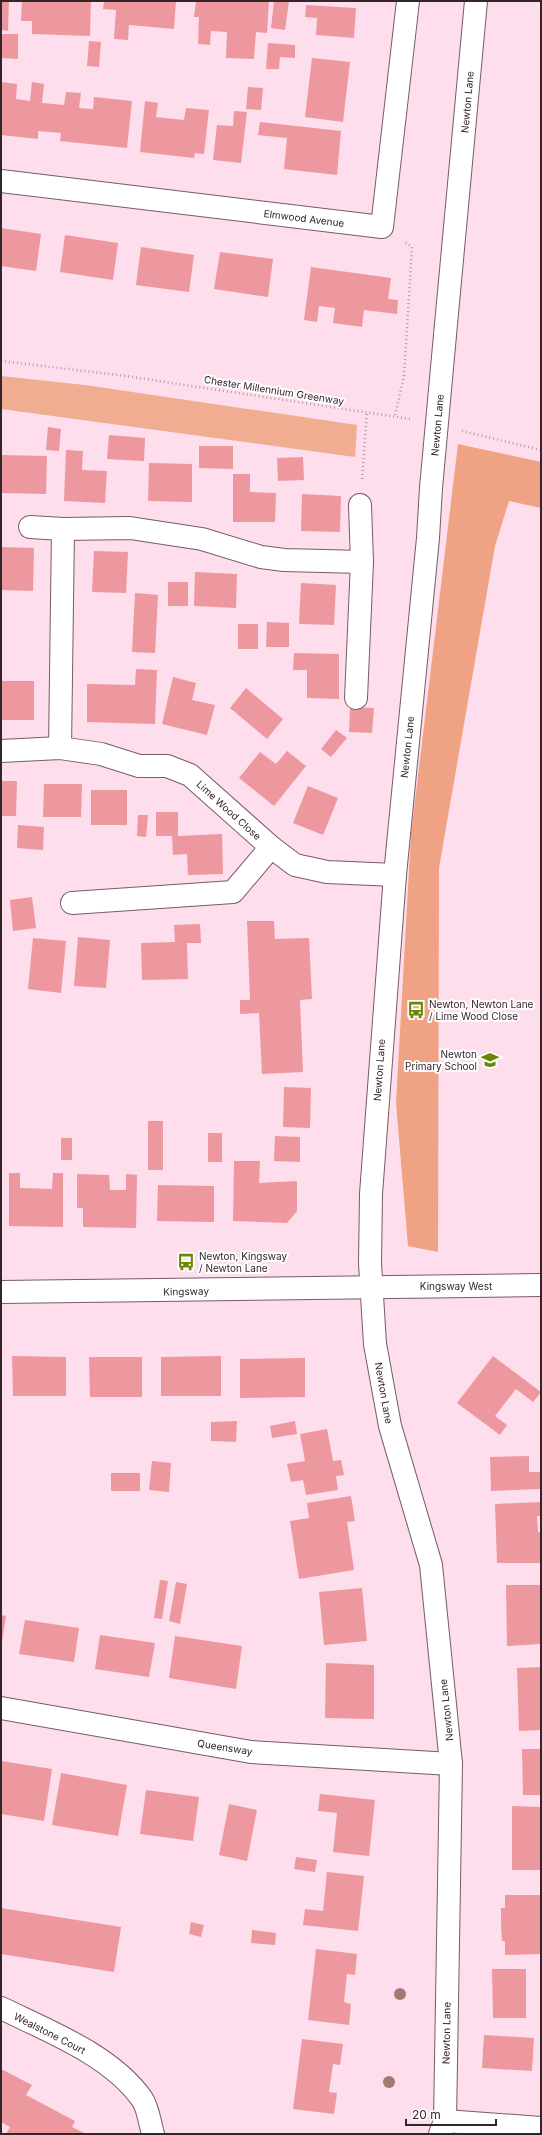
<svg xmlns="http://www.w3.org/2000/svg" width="542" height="2135" font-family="Inter,sans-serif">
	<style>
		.green { fill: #f0ad92 }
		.forest { fill: #f0a384 }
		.building { fill: #ed989e }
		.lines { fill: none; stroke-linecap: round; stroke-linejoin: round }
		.minor-casing { stroke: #765b68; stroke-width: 24 }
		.path { stroke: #b59ba7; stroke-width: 2.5; stroke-dasharray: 1 3; stroke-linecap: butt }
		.minor { stroke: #fff; stroke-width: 22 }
		.minor-bridge-casing { stroke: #765b68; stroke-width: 24; stroke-linecap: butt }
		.minor-bridge { stroke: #fff; stroke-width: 22 }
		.tree { fill: #a37974 }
		.labels { text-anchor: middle; stroke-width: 4; stroke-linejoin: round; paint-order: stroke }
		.street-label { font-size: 10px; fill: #32262b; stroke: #fff }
		.poi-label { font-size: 10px; fill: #32262b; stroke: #fff; text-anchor: start }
	</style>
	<rect width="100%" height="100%" fill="#feddec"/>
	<!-- green -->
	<path class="green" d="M1 376 85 385 357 425 355 457 1 409Z"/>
	<!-- forest -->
	<path class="forest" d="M458 444 541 462V508L509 501 495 546 439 868 438 1252 408 1246 396 1103 411 834Z"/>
	<!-- building -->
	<g class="building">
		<path d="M1 1H9L8 31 1 30Z"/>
		<path d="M22 1H91L90 36 32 34V21H21Z"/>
		<path d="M104 1H176L174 29 129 25 128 40 114 39 116 10 103 9Z"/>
		<path d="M196 1H269L267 33 256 32 254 59 226 58 227 32 211 31 210 45 198 44 199 17H194Z"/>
		<path d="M274 1H289L285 30 271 28Z"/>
		<path d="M306 5 356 8 354 38 316 35 317 18 305 17Z"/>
		<path d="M1 34H18V59L1 58Z"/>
		<path d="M89 41 101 42 99 67 87 66Z"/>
		<path d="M268 43 295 45V58L280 57 279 69H266Z"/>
		<path d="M312 58 350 62 343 122 305 117Z"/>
		<path d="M1 82 17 84 16 99 30 101 32 82 44 84 42 103 64 105 66 92 81 93 79 108 93 109 94 97 132 101 127 148 60 141 61 133 38 131V139L1 135Z"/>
		<path d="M248 87 263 88 261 110 246 109Z"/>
		<path d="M145 101 158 103 156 117 184 120 186 108 209 110 204 154 195 153 194 158 140 152Z"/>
		<path d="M234 111 247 112 241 163 213 160 217 125 233 126Z"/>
		<path d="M260 122 341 131 337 175 284 169 287 138 258 135Z"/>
		<path d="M1 228 41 234 36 271 1 266Z"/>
		<path d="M65 235 118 243 113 280 60 272Z"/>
		<path d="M141 247 194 255 189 292 136 285Z"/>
		<path d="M220 252 273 259 268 297 214 289Z"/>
		<path d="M311 267 391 278 388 299 398 300 397 314 364 310 362 327 333 323 335 308 319 306 317 322 304 320Z"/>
		<path d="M48 427 61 429 59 451 46 450Z"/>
		<path d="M109 435 145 438 144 461 107 459Z"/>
		<path d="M199 446H233V469L199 468Z"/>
		<path d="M66 450 83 451 82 470 107 471 105 503 64 501Z"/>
		<path d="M1 455 47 456 46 494 1 493Z"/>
		<path d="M303 457 304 480 278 481 277 458Z"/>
		<path d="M149 463 192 464V502L148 501Z"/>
		<path d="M233 474H250V492L276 493 275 522H233Z"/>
		<path d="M302 494 341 496 340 532 301 531Z"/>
		<path d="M1 547 34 548 33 591 1 590Z"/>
		<path d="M94 551 128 552 126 593 92 592Z"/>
		<path d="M195 572 237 574 236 608 194 606Z"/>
		<rect x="168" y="582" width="20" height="24"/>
		<path d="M301 583 336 585 334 625 299 624Z"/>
		<path d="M135 593 158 595 155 653 132 652Z"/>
		<path d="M267 622 289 623V647H266Z"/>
		<rect x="238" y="624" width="20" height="25"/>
		<path d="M294 653 339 654V699L307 698V670H293Z"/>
		<path d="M136 669 157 670 155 724 87 722V684L135 685Z"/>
		<path d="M173 677 196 683 192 700 215 705 207 735 162 724Z"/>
		<rect x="1" y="681" width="33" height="39"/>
		<path d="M246 688 283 719 267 739 230 708Z"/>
		<path d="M350 707 374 708 372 733 349 732Z"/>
		<path d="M336 730 347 738 331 757 321 749Z"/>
		<path d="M287 751 306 766 274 806 239 778 260 752 276 764Z"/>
		<path d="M1 781H17L16 816H1Z"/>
		<path d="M44 784H82L81 817H43Z"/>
		<path d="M308 786 338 798 323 835 293 823Z"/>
		<rect x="91" y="790" width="36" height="35"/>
		<path d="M156 812H178V836L222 834 223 874 188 875 187 854 173 855 172 836H156Z"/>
		<path d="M138 815H148L146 837 137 836Z"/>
		<path d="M18 825 44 827 43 850 17 848Z"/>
		<path d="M32 897 36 928 13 931 10 900Z"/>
		<path d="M247 921H274L275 939 309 938 312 999 300 1000 303 1072 262 1074 259 1013 240 1014V1000H250Z"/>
		<path d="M200 924 201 943H187L188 979 142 980 141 943 175 942 174 925Z"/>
		<path d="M78 937 110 940 106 988 74 986Z"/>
		<path d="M33 938 66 941 61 993 28 989Z"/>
		<path d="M284 1087 311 1088 310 1128 283 1127Z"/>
		<rect x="148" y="1121" width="15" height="49"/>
		<rect x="208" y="1133" width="14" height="29"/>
		<path d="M275 1136 300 1137V1162L274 1161Z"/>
		<rect x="61" y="1138" width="11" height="22"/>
		<path d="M234 1161H260L259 1183 297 1181V1211L287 1223 233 1221Z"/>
		<path d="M9 1173H20V1188L52 1189 53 1173H63V1227L9 1226Z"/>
		<path d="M77 1174 109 1175 110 1190H126V1174L137 1175 136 1228 83 1227V1208H77Z"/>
		<path d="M158 1185 214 1186V1222L157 1221Z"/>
		<path d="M12 1356 66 1357V1396H13Z"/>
		<path d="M221 1356V1396H161V1357Z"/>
		<path d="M493 1356 541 1392 533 1402 516 1389 495 1416 507 1425 500 1435 457 1403Z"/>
		<path d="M89 1357H142V1397H90Z"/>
		<path d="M305 1358V1397L240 1398V1359Z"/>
		<path d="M237 1421 236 1442 211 1441V1422Z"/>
		<path d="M295 1421 297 1434 272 1438 270 1426Z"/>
		<path d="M327 1429 333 1461 341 1460 344 1475 336 1476 338 1490 306 1495 303 1480 291 1482 287 1464 305 1461 300 1434Z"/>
		<path d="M529 1456V1472H541V1489L491 1491 490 1457Z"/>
		<path d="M152 1461 171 1463 169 1492 149 1490Z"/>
		<rect x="111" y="1473" width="29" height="18"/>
		<path d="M351 1496 355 1521 347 1522 354 1570 299 1579 290 1521 309 1518 307 1503Z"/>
		<path d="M541 1502V1516H537L538 1532H541V1563H497L495 1504Z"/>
		<path d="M160 1580 168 1581 162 1619 154 1618Z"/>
		<path d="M176 1582 187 1584 180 1624 169 1621Z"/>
		<path d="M506 1585H541V1644L507 1646Z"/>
		<path d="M362 1588 367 1641 324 1645 319 1592Z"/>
		<path d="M1 1615 6 1616 2 1642H1Z"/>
		<path d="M25 1620 79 1628 74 1662 19 1654Z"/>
		<path d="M100 1635 155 1643 149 1677 95 1669Z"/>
		<path d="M175 1636 242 1646 236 1689 169 1678Z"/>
		<path d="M326 1663 374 1665V1719L325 1718Z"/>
		<path d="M541 1667V1730L519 1731 517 1668Z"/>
		<path d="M522 1749H541V1795H523Z"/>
		<path d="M1 1761 52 1769 44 1821 1 1814Z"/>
		<path d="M61 1773 127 1785 118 1836 52 1825Z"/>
		<path d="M146 1790 199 1797 193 1841 140 1834Z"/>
		<path d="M320 1794 375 1800 369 1856 333 1852 337 1813 318 1811Z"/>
		<path d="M229 1804 257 1810 247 1861 219 1855Z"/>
		<path d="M512 1806 541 1807V1870H512Z"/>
		<path d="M296 1857 317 1860 315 1872 294 1869Z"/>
		<path d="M327 1872 364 1876 358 1931 303 1925 305 1909 323 1911Z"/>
		<path d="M505 1895H541V1954L505 1955V1941H502L501 1925V1908H505Z"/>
		<path d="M1 1908 121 1927 114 1972 1 1954Z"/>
		<path d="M191 1922 204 1925 201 1937 189 1934Z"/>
		<path d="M252 1930 276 1933 275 1945 251 1943Z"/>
		<path d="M316 1949 357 1954 355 1975 347 1974 344 2002 351 2004 349 2025 308 2020Z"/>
		<path d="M492 1969H526V2018H493Z"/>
		<path d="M484 2035 534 2038 532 2071 482 2068Z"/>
		<path d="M302 2039 343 2044 340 2065 333 2064 329 2092 337 2093 334 2114 293 2109Z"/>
		<path d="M1 2069 32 2085 26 2095 75 2121 72 2127 86 2134H6L10 2127 1 2122Z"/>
	</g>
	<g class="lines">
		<!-- minor casing -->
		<g class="minor-casing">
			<g id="minor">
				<path d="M1 181 382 227 408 1"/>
				<path d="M445 335 476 1"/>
				<path d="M431 488 428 538 395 875 371 1194 370 1263 375 1344 390 1426 431 1565 451 1764 445 2121 440 2134"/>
				<path d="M30 527 63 529 130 528 202 539 261 557 284 560 362 562"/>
				<path d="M356 698 362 562 360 505"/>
				<path d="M60 748 63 529"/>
				<path d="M1 751 60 748 101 754 139 766H167L190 775 271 847 295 865 327 872 395 875"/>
				<path d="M72 903 233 892 271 847"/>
				<path d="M1 1292 541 1285"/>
				<path d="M1 1708 251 1752 451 1764"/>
				<path d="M1 2008C48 2031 111 2055 142 2099 148 2107 150 2124 153 2134"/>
				<path d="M445 2121 541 2128"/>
			</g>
		</g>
		<!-- path -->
		<g class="path">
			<path d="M1 361 126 376 410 419"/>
			<path d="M395 415 404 376 412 247 404 242"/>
			<path d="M462 431 541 450"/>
			<path d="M362 479 367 412"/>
		</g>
		<!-- minor -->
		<use href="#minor" class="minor"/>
		<!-- minor-bridge casing -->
		<g class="minor-bridge-casing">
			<path id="minor-bridge" d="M431 488 445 335"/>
		</g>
		<!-- minor-bridge -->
		<use href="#minor-bridge" class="minor-bridge"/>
	</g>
	<!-- trees -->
	<g class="tree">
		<circle cx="400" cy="1994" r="6"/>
		<circle cx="389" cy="2082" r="6"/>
	</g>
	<!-- icons -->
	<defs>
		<g id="bus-bare" transform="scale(1.38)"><path d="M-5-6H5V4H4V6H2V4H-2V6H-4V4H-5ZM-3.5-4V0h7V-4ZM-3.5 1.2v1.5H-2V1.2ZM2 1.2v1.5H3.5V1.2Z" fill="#688806" stroke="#fff" stroke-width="2.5" paint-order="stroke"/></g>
		<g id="school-bare" transform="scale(1.38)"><path d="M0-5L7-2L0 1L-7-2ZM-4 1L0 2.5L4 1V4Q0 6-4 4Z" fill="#688806" stroke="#fff" stroke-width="2.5" paint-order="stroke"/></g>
	</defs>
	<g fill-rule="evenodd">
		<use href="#bus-bare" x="416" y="1010"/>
		<use href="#school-bare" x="490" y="1060"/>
		<use href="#bus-bare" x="186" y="1262"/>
	</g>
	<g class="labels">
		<!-- street labels -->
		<g class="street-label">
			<text transform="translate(467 102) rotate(-85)" y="4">Newton Lane</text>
			<text transform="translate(304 218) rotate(7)" y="4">Elmwood Avenue</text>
			<text transform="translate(274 390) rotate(9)" y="4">Chester Millennium Greenway</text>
			<text transform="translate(437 425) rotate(-85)" y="4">Newton Lane</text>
			<text transform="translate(407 747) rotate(-84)" y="4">Newton Lane</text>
			<text transform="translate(229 810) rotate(42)" y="4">Lime Wood Close</text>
			<text transform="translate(379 1070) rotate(-86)" y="4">Newton Lane</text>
			<text x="456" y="1290">Kingsway West</text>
			<text transform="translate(186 1291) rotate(-1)" y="4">Kingsway</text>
			<text transform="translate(384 1393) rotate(80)" y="4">Newton Lane</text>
			<text transform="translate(446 1710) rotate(-96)" y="4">Newton Lane</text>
			<text transform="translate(225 1747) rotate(9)" y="4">Queensway</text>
			<text transform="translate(50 2033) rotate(27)" y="4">Wealstone Court</text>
			<text transform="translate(446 2033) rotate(-89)" y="4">Newton Lane</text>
		</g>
		<!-- poi labels -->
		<g class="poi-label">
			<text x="429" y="1008">Newton, Newton Lane<tspan x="429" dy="12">/ Lime Wood Close</tspan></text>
			<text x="477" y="1058" text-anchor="end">Newton<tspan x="477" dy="12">Primary School</tspan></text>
			<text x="199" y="1260">Newton, Kingsway<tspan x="199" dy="12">/ Newton Lane</tspan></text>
		</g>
	</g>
	<!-- border -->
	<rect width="542" height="2135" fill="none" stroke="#32262b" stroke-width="4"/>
	<!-- scale -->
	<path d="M406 2119v6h90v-6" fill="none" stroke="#32262b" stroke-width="2"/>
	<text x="412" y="2119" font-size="12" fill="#32262b" stroke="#ffffff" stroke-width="3" paint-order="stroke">20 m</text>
</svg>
